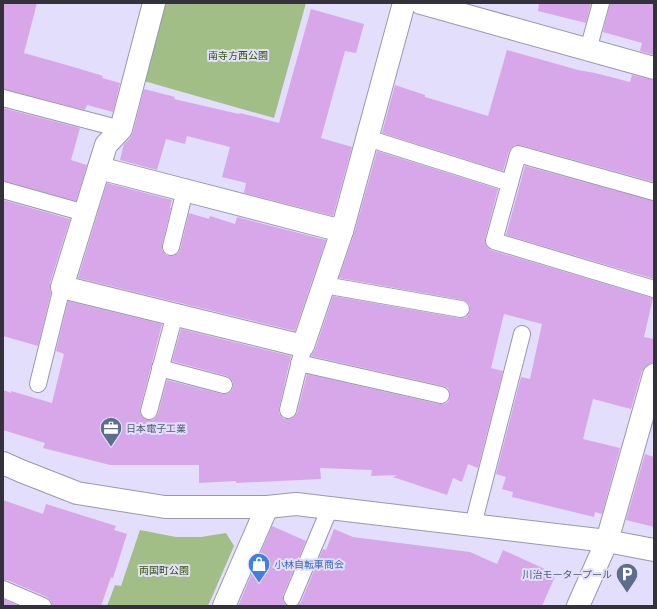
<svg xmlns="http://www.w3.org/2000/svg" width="657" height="609" font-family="Arial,'Noto Sans JP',sans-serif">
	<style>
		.green { fill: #a0be85 }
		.building { fill: #d8a7ea }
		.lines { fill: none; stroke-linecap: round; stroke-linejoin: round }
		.lane-casing { stroke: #9b96b1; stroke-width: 18 }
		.street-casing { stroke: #9b96b1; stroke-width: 24 }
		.secondary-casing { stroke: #9b96b1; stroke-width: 24 }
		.lane { stroke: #fff; stroke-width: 16 }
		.street { stroke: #fff; stroke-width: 22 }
		.secondary { stroke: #fff; stroke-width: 22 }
		.labels { text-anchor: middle; stroke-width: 4; stroke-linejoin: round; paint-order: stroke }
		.park-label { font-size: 10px; fill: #325300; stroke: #e3defb }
		.service-label { font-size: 10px; fill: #4e5e75; stroke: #e3defb; text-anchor: start }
		.shop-label { font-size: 10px; fill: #366cbe; stroke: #e3defb; text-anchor: start }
	</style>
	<rect width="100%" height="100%" fill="#e3defb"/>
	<!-- green -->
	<g class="green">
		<path d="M165 3H306L274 118 144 81Z"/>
		<path d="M140 530 176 537H201L226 533 234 546 208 606H107L115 585 121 586Z"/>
	</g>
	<!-- building -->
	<g class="building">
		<path d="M3 3H37L24 53 77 68 103 76 102 78 120 83 113 112 87 105 85 110 3 89Z"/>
		<path d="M539 3H591L586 23 538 11Z"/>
		<path d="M610 3H654V55L640 51 642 43 603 32Z"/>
		<path d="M311 9 364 24 356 53 345 51 321 138 352 147 333 216 244 193 246 183 222 177 230 147 187 136 185 144 166 139 157 170 120 160 124 144 130 138 133 132 144 89 175 97 174 99 239 114 240 113 279 123Z"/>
		<path d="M507 50 578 70 595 73 630 82 632 75 654 80V182L520 145H515L511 148 509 151 503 171 382 133 395 85 425 95V97L488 116Z"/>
		<path d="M3 108 80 128 71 160 87 165 76 201 3 181Z"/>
		<path d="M377 151 498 189 485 239V243L487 247 491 250 653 298 644 337 654 339V363H651L646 366 642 371 631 409 593 399 583 439 620 448 602 514 595 512 594 517 512 497 513 492 502 489 506 477 496 474 521 377 530 379 542 324 504 314 491 368 503 371 478 468 468 464 462 482 453 478 447 495 393 477 397 475 371 476 372 470 320 468 321 479 236 483V481L199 483V465H110L43 448 45 443 3 430V390L11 393V391L52 403 64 354 56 351 68 301 162 324 140 409V413L142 417 147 420H152L155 418 158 414 167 380 222 394H227L231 391 233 388V382L230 378 227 376 172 361 181 329 291 356 279 408V413L282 417 285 419H291L295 416 297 413 307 374 439 404H443L448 402 450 397V393L448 388 443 386 311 356 315 350 333 296 459 318H465L468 315 470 311V305L467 302 463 300 339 278 354 234Z"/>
		<path d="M525 166 654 201V279L506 235Z"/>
		<path d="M107 183 172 200 170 208H171L162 245V250L165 254 168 256H174L178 253 180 250 189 213 209 219 210 216 235 224 237 217 326 240 295 331 78 278Z"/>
		<path d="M3 200 70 219 50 283V290L51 292 38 346 3 336Z"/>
		<path d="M645 454 654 457V527L626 520Z"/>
		<path d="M3 500 43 514 46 504 116 526 114 530 127 534 113 578 111 577 101 606H52L51 601 47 597 7 580H3Z"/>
		<path d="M272 526 306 541 283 595V600L284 603 287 606H238Z"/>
		<path d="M334 529 353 537 470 552 497 564 503 550 556 574 542 606H297L301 602 323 549 326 550Z"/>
		<path d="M3 599 19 606H3Z"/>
	</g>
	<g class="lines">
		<!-- lane casing -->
		<g class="lane-casing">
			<g id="lane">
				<path d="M588 50 601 3"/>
				<path d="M3 98 121 129"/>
				<path d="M367 138 510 183"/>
				<path d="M3 190 85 213"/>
				<path d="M654 192 518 154 494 241 654 289"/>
				<path d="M171 247 185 190"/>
				<path d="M324 285 461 309"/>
				<path d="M299 363 441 395"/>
				<path d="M160 368 224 385"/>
				<path d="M38 384 62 287"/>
				<path d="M288 410 302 353"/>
				<path d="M149 411 175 314"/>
				<path d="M473 525 522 334"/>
				<path d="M3 589 43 606"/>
				<path d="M292 598 330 508"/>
			</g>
		</g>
		<!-- street casing -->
		<g class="street-casing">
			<g id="street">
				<path d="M154 3 121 129 106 145 62 287 303 346 342 231 404 3"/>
				<path d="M421 3 654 68"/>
				<path d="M99 168 342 231"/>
				<path d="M224 606 267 507"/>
				<path d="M578 606 607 541 654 375"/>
			</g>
		</g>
		<!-- secondary casing -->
		<g class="secondary-casing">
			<path id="secondary" d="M3 463 21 471 77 493 165 507H267L296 504 607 541 654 550"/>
		</g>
		<!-- lane -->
		<use href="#lane" class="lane"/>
		<!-- street -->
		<use href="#street" class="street"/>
		<!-- secondary -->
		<use href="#secondary" class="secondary"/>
	</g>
	<!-- icons -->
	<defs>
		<g id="office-pin" transform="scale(1.15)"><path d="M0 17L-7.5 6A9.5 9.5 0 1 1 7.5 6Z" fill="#5c6f8a" stroke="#e3defb"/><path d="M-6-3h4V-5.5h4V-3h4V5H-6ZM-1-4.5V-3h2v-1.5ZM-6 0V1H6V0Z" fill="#fff"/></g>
		<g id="shop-pin" transform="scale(1.15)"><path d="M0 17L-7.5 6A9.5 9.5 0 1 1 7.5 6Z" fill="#3f7fe0" stroke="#e3defb"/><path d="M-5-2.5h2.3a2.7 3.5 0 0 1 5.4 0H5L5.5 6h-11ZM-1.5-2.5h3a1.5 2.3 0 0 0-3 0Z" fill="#fff"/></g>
		<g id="parking-pin" transform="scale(1.15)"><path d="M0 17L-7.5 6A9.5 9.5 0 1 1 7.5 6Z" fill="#5c6f8a" stroke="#e3defb"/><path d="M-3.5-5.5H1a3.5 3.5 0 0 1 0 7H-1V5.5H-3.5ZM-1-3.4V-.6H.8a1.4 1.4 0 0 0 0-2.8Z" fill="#fff"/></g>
	</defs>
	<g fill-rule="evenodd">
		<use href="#office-pin" x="111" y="428"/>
		<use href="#shop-pin" x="259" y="564"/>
		<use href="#parking-pin" x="627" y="574"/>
	</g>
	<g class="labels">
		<!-- park labels -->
		<g class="park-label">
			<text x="238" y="59">南寺方西公園</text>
			<text x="164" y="574">両国町公園</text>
		</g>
		<!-- service labels -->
		<g class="service-label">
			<text x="126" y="432">日本電子工業</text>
			<text x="612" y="578" text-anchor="end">川治モータープール</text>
		</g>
		<!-- shop labels -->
		<g class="shop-label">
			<text x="274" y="568">小林自転車商会</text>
		</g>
	</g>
	<!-- border -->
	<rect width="657" height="609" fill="none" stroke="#34313c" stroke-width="8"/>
</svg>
